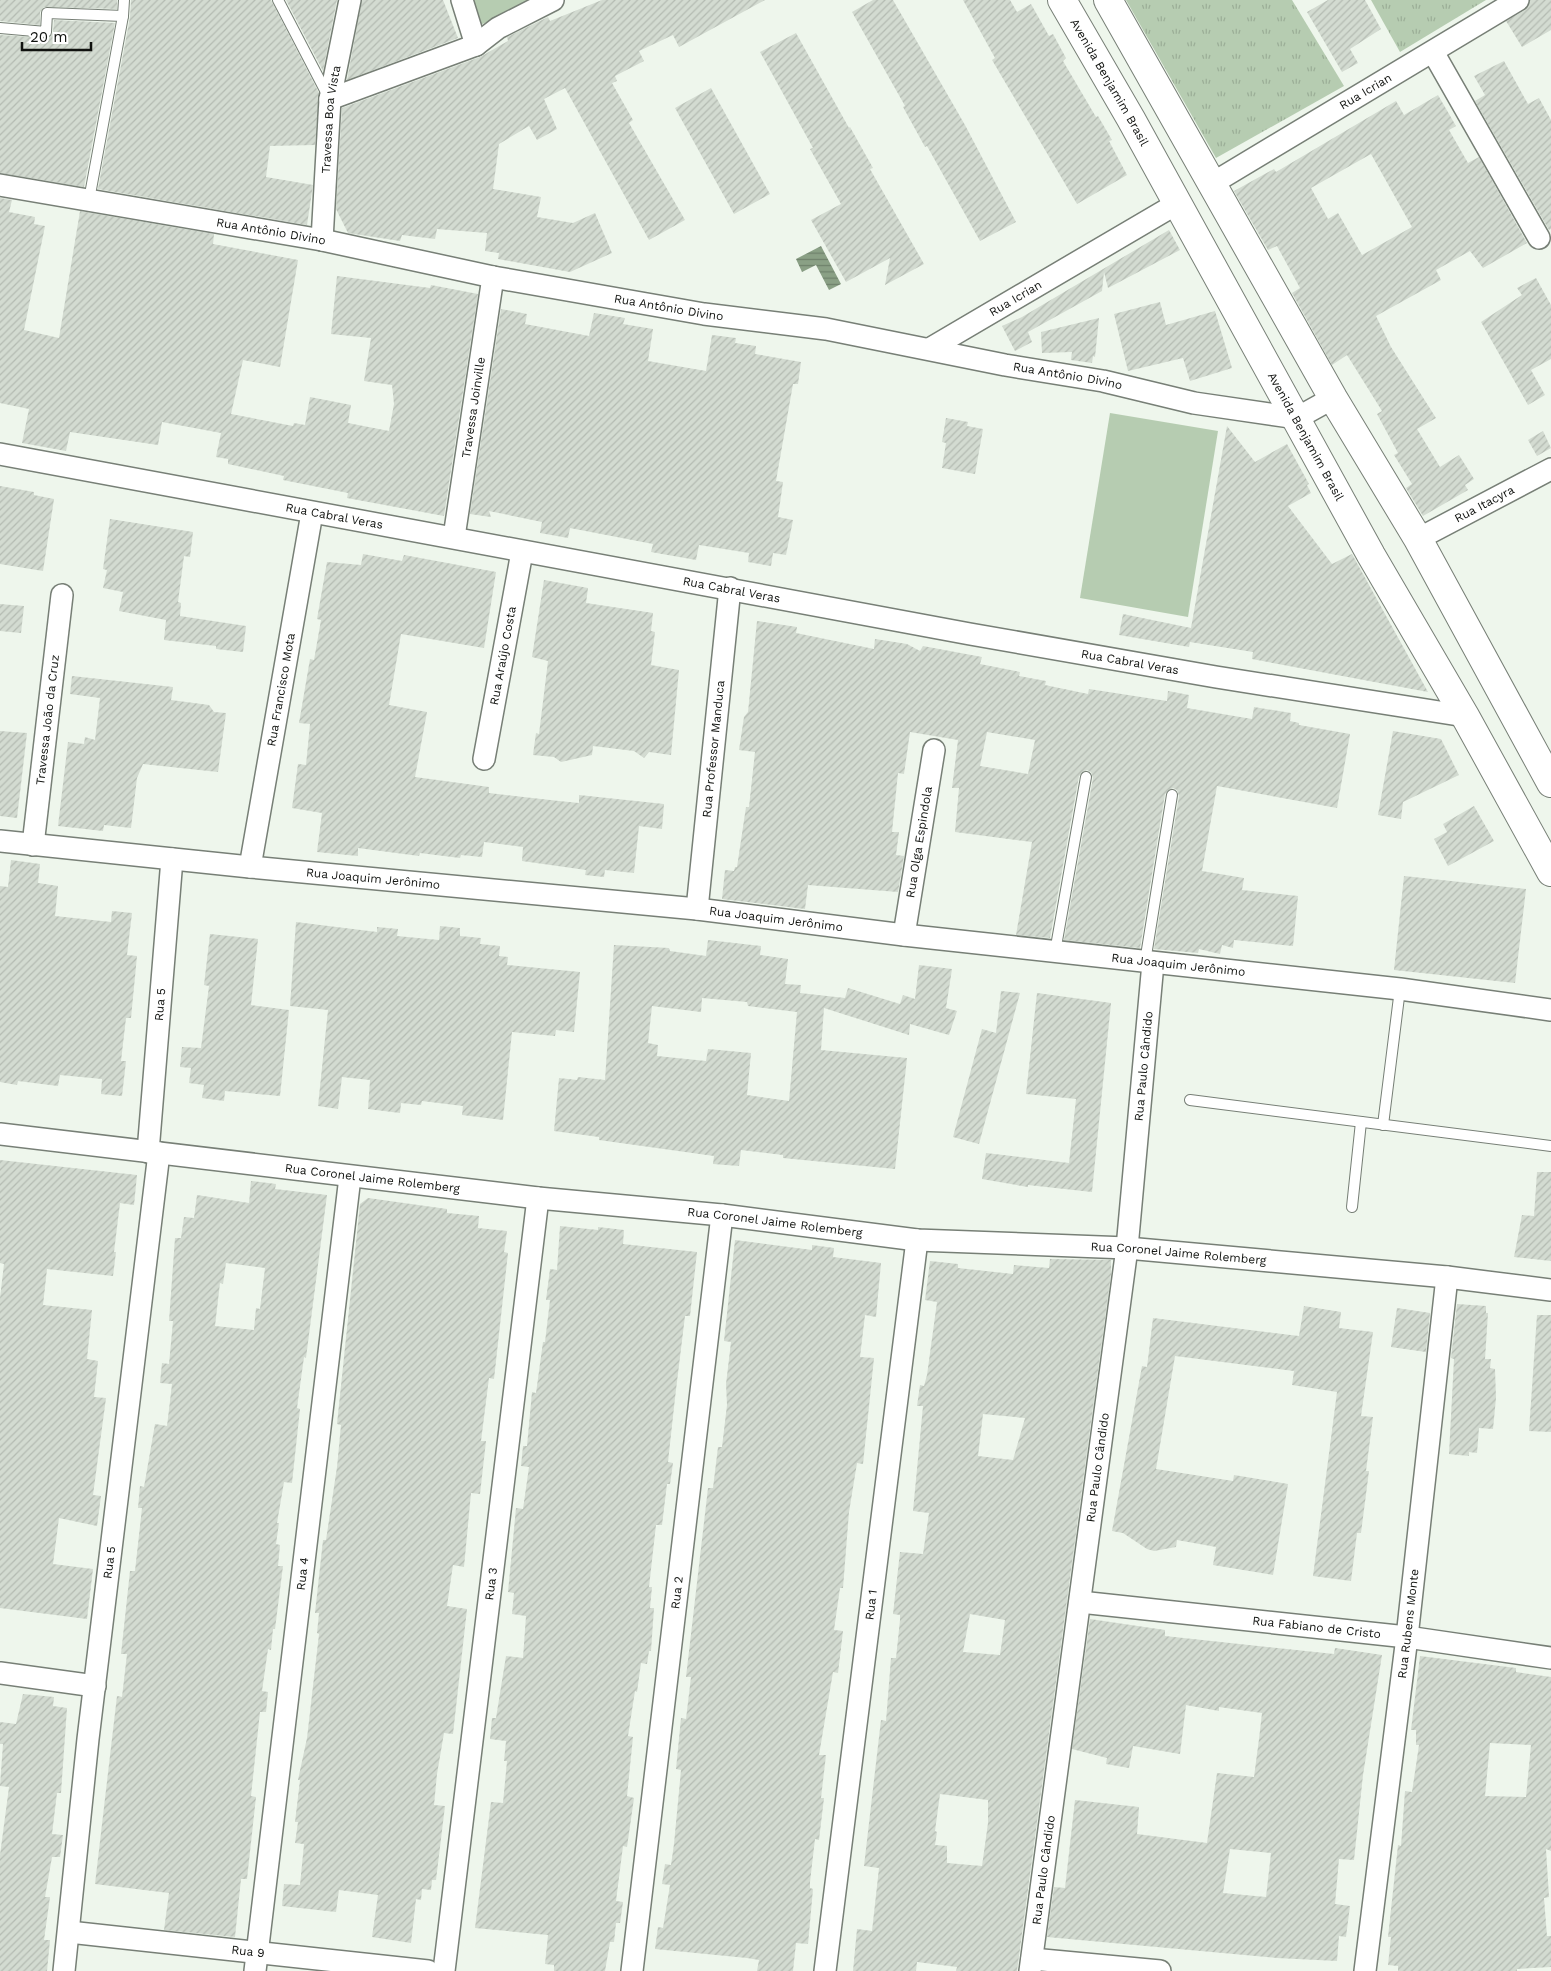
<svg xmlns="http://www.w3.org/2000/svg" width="1551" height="1971" font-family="'Work Sans',sans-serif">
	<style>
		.grass { fill: url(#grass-tufts) }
		.garden { fill: #b6ccb1 }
		.water { fill: url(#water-rules) }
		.building { fill: url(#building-hatch); fill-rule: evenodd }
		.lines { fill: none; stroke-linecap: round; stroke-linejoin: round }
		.service-casing { stroke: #777f76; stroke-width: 12 }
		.minor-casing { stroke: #777f76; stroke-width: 24 }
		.secondary-casing { stroke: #777f76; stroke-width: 30 }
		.service { stroke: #fff; stroke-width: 10 }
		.minor { stroke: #fff; stroke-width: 21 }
		.secondary { stroke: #fff; stroke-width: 28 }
		.labels { text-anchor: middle; stroke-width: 4.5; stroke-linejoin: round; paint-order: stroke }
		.street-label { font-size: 12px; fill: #10120f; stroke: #fff }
	</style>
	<defs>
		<pattern id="grass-tufts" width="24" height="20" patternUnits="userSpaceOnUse" patternTransform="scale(1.25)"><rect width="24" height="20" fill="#b6ccb1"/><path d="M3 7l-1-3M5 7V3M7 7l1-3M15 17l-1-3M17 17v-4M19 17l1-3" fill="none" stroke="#9bae97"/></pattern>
		<pattern id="water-rules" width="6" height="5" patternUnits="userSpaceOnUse" patternTransform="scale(1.25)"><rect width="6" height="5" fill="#8aa085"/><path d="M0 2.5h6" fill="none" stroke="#6f816b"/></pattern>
		<pattern id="building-hatch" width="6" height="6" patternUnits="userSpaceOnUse" patternTransform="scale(1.25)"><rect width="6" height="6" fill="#d3dbd1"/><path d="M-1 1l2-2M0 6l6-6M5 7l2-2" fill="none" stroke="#b4bbb2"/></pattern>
	</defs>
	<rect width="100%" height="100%" fill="#eef6ec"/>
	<!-- grass -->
	<g class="grass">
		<path d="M1126 0H1292L1344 86 1216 158Z"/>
		<path d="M1371 0H1486L1400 52Z"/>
	</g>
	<!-- garden -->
	<g class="garden">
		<path d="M472 0H539L480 25Z"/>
		<path d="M1110 413 1218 431 1188 617 1080 598Z"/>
	</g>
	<!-- water -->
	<path class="water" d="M821 246 841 284 829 290 816 265 802 272 796 259Z"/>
	<!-- building -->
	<g class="building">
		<path d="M0 0H117V9L44 7 40 12V25L0 21Z"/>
		<path d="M131 0H271L319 93 315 145 270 146 266 177 313 185 307 225 98 189 130 17Z"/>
		<path d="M286 0H337L323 71Z"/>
		<path d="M362 0H443L458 38 347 80Z"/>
		<path d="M602 0H765L679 47 673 35 639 51 644 61 615 76 617 81 612 83 633 120 629 123 685 220 649 240 565 88 544 99 557 129 537 140 529 126 499 144 493 189 541 197 537 217 573 223 595 213 612 253 570 272 498 259 499 253 485 251 487 233 437 229 435 239 402 235 400 241 348 233 336 209 342 108 480 57 508 41 507 37 548 17 550 21Z"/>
		<path d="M873 0H893L965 125 1016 222 980 241 927 146 925 147 903 107 905 106 852 12Z"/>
		<path d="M963 0H1010L1017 12 1031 4 1049 36 1053 34 1066 58 1063 61 1096 117 1098 116 1112 140 1109 141 1127 175 1077 204 992 60 995 58Z"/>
		<path d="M1328 0H1365L1381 29 1350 49 1358 63 1342 72 1307 12Z"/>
		<path d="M1530 0H1551V30L1522 47 1506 21 1525 10Z"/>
		<path d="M54 20 115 23 84 187 0 173V35L48 38 53 33Z"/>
		<path d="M796 33 849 128 850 127 873 168 870 169 924 264 885 285 890 258 846 282 811 220 841 204 810 149 813 148 760 52Z"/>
		<path d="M1504 61 1528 104 1539 98 1551 120V229L1549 230 1475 101 1485 95 1474 76Z"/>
		<path d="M711 88 770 194 734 214 675 108Z"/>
		<path d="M1438 95 1456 126 1449 130 1468 163 1479 157 1527 243 1483 268 1470 251 1436 270 1441 280 1376 316 1391 347 1436 418 1417 429 1440 467 1459 455 1474 479 1465 485 1468 490 1423 516 1406 488 1412 484 1394 455 1398 453 1377 414 1382 411 1347 355 1332 365 1292 293 1300 288 1277 246 1268 250 1234 191 1274 169 1276 172 1396 101 1404 115ZM1371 154 1412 227 1362 255 1338 213 1328 219 1311 188Z"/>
		<path d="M0 198 12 200 9 212 35 217 34 224 45 226 24 330 59 338 80 211 214 234 213 244 298 260 280 367 243 360 231 414 293 426 294 423 305 425 310 397 351 405 348 423 389 431 394 404 392 385 364 381 371 338 331 334 337 276 430 288 431 285 478 294 444 516 347 498 348 493 283 480 284 476 228 464V459L216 457 221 433 162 422 158 445 70 432 66 451 22 443 29 409 0 403Z"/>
		<path d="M1169 230 1180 250 1108 288 1104 272 1102 291 1028 332 1032 342 1015 351 1002 326 1022 317Z"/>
		<path d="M1536 278 1551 305V359L1531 370 1545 395 1528 405 1481 322 1522 295 1517 288Z"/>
		<path d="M1160 302 1166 325 1215 311 1232 368 1190 381 1183 358 1128 371 1114 314Z"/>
		<path d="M501 309 527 314 525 324 589 336 594 313 625 318 623 324 653 329 648 361 706 371 712 335 736 338 735 343 756 346 755 354 801 362 798 384H793L776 481 783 482 778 517 793 520 786 555 773 553 771 566 748 562 749 553 699 545 696 560 651 552 653 544 570 528 568 538 540 533 542 522 489 511 491 517 470 514Z"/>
		<path d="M1099 318 1095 357 1093 356 1092 363 1071 360 1072 352 1042 353 1041 332Z"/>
		<path d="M946 418 968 422 967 426 983 429 975 474 942 468 946 443 942 442Z"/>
		<path d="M1227 426 1255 462 1287 444 1309 484 1307 485 1311 493 1288 506 1332 564 1352 554 1428 692 1252 659 1253 652 1190 642 1189 647 1119 635 1123 614 1191 628Z"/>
		<path d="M1543 431 1551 448 1537 456 1528 440Z"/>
		<path d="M0 486 34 492V495L54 499 43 571 0 564Z"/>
		<path d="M110 519 193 532 190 557 184 556 178 602 181 603 180 616 246 626 243 652 216 649V646L164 640 166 620 119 611 123 592 103 588 107 570 103 569Z"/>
		<path d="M363 554 402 561 404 555 496 572 484 648 401 634 389 705 427 712 415 777 489 787V793L559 801 579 803V795L664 804 662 829 639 826 634 873 605 870 604 877 585 875 586 870 522 861 523 847 484 842 482 857 461 855 460 858 420 853 419 856 358 848V856L317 852 322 813 292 808 298 764 306 765 310 724 299 723 310 659 314 660 321 620 317 619 327 562 361 565Z"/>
		<path d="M544 580 588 588 586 603 653 613 651 631 655 632 651 665 679 670 671 755 649 752 644 758 634 751 593 746 592 755 561 762 554 757 533 755 536 733 539 734 548 661 532 657Z"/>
		<path d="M0 604 24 606 21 633 0 631Z"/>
		<path d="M757 621 797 627 796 633 874 649 875 639 907 644 920 651 923 646 982 657 980 664 1020 672 1019 676 1046 681 1045 685 1088 694 1089 689 1167 701 1168 691 1189 695 1187 708 1252 719 1254 707 1291 713 1290 721 1299 723V725L1350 734 1337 808 1217 786 1202 871 1244 878 1242 890 1298 896 1293 946 1234 940 1233 948 1222 945 1220 954 1199 949 1198 953 1154 949 1179 796 1177 790 1173 788 1165 794 1140 948 1064 940 1093 778 1091 772 1087 770 1079 776 1050 938 1016 935 1032 842 955 832 959 788H952L958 740 910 732 904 774 898 773 892 832H899L896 855 904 856 898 892 808 885 805 909 722 899 725 870 734 871 735 867H737L746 807H749L755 752 739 750 744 717 748 712ZM987 732 1035 740 1028 774 980 766Z"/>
		<path d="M72 676 173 687 171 700 209 705 214 712 226 713 218 772 143 764 137 778 131 828 104 825 103 831 58 826 68 742 84 744 85 737 95 740 100 698 70 694Z"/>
		<path d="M0 731 27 733 17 818 0 816Z"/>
		<path d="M1393 731 1441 739 1459 775 1403 802 1401 819 1378 815Z"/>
		<path d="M1474 806 1494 841 1448 866 1434 839 1447 832 1443 824Z"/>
		<path d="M11 860 40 864 38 883 58 886 55 916 111 922 112 911 132 913 127 955 137 956 131 1018H126L121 1061H126L122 1096 101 1094 102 1079 60 1075 58 1086 18 1081 17 1085 0 1082V886L8 887Z"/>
		<path d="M1404 876 1526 889 1515 983 1394 970Z"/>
		<path d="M296 922 377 932V927L398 929 397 936 439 940 440 926 460 928V936L481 938 480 944 500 946 499 956 508 957 507 965 580 972 574 1032 556 1030 555 1036 512 1032 503 1120 462 1115 463 1106 422 1101 421 1105 401 1103 400 1113 368 1109 370 1080 342 1077 338 1109 318 1106 328 1010 290 1006Z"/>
		<path d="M210 934 258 939 251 1005 289 1010 280 1096 225 1091 224 1101 202 1098 204 1085 189 1083 191 1068 180 1067 182 1047 201 1048 209 986 204 985Z"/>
		<path d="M708 940 761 946 760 955 788 959 785 984 801 985 800 993 845 998 848 988 900 1004 903 995 915 999 919 965 952 969 946 1008 957 1011 949 1035 910 1024 909 1035 824 1008 821 1050 907 1058 895 1169 783 1158V1155L741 1150 739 1166 713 1164 714 1156 599 1140V1137L554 1131 559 1078 577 1080 578 1077 605 1080 614 945 669 948 670 951 706 956ZM702 998 747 1002 748 1006 797 1012 789 1101 747 1095 751 1053 708 1049 706 1061 657 1056 658 1045 648 1043 652 1006 701 1012Z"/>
		<path d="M1001 991 1020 993 979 1144 953 1137 982 1029 996 1033Z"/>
		<path d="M1037 993 1111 1003 1092 1192 1028 1185V1187L982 1179 986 1153 1069 1163 1076 1099 1026 1094Z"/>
		<path d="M0 1160 137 1175 134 1205 120 1203 114 1252H116L113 1276 47 1269 43 1305 92 1310 87 1359 98 1361 94 1397 106 1398 93 1495 101 1496 97 1526 59 1518 53 1564 93 1569 87 1619 0 1608V1298L4 1264 0 1263Z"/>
		<path d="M1537 1172H1551V1261L1514 1257 1522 1215 1534 1216Z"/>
		<path d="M251 1181 276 1184 275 1189 327 1195 306 1358 304 1357 297 1408 300 1409 292 1483 284 1482 277 1523H279L276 1544 280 1545 278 1566H283L275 1629H273L271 1650 268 1649 262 1691 268 1692 266 1712H260L251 1796 256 1797 247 1879H241L235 1937 164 1930 169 1893 95 1884 117 1696 122 1697 127 1654H121L130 1571H135L142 1508H138L140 1486 144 1487 155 1424 167 1426 172 1384 160 1383 162 1363 169 1364 173 1321H169L175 1238H181L184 1217 194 1218 197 1195 249 1203ZM226 1263 265 1268 260 1309 256 1308 254 1330 215 1326 220 1283 223 1284Z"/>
		<path d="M368 1198 447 1209V1213L479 1216 478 1228 507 1231 504 1252 508 1253 494 1379 489 1378 481 1441H486L480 1494 471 1493 464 1567 453 1565 447 1606 467 1609 453 1734 444 1733 437 1774 434 1805 445 1806 436 1880H432L431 1890 422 1889 421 1900 416 1899 411 1943 372 1937 378 1895 339 1890 336 1912 282 1906 284 1884 300 1885 304 1844 295 1843 298 1822H295L300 1780H298L307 1738 319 1634 317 1633 319 1613H315L323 1540H326L337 1467 341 1425 337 1424 360 1204Z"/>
		<path d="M560 1226 598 1230V1227L624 1230 623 1244 697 1252 690 1316H685L675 1398 668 1462 673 1463 670 1484H667L662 1525H656L649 1587H652L650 1608H654L651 1651H649L647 1664 641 1663 637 1692 635 1691 628 1736 633 1737 627 1796 634 1798 627 1847 623 1846 616 1901 623 1902 620 1923H616L614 1942H610L605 1971H554V1965L545 1964 548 1935 475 1928 491 1802 503 1803 507 1761H504L506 1741 490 1739 492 1718H496L506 1656 523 1658 526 1616 512 1614 514 1593 508 1592 511 1561 516 1508 523 1509 529 1467 521 1466 523 1446H527L532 1392 536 1393 543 1342H545L550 1300H546L550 1269 557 1270Z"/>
		<path d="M735 1240 812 1250V1245L834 1248 833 1257 881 1263 876 1317 865 1315 860 1357 874 1358 863 1464 857 1463 849 1512 843 1588H840L834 1630 843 1631 838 1673 833 1672 819 1755H826L821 1798H824L819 1840 815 1839 810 1882V1888L813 1889 808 1944 796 1943 793 1971H757L759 1960 747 1958 655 1949 658 1927 663 1928 670 1885 662 1884 665 1864 671 1865 674 1844 681 1770 676 1769 681 1718 686 1719 691 1677H686L708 1488H713L718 1447H722L727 1405 726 1384 731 1342 724 1341Z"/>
		<path d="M1050 1259 1111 1260V1274L1017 1971H956L957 1967 917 1962 916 1971H853L857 1929 872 1931 879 1868 864 1866 881 1720 886 1721 891 1658H896L900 1620V1615L893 1614 900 1552 923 1554 929 1513 913 1511 923 1406H917L920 1385 924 1386 927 1375 937 1302 925 1300 930 1261 958 1264V1268L1013 1274 1014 1265 1049 1268ZM983 1414 1025 1418 1013 1460 978 1456ZM970 1614 1005 1620 1000 1655 963 1652ZM940 1794 988 1800V1823L982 1866 947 1863V1846L935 1845 937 1832 935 1831Z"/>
		<path d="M1457 1304 1486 1306V1313H1488L1485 1359H1491L1490 1368 1495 1369 1496 1398 1493 1429 1479 1428 1477 1453 1469 1452V1456L1449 1454 1454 1359 1451 1358Z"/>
		<path d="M1304 1306 1341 1312 1339 1328 1373 1332 1361 1416 1373 1417 1366 1471H1369L1361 1533H1357L1351 1581 1313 1576 1337 1392 1292 1385 1294 1371 1175 1356 1156 1469 1233 1481 1234 1475 1288 1484 1273 1575 1213 1565 1216 1547 1177 1540 1176 1547 1154 1551 1147 1549 1123 1533 1112 1531 1142 1366 1147 1367 1153 1318 1299 1336Z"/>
		<path d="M1397 1308 1430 1313 1426 1352 1391 1347Z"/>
		<path d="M1537 1315H1551V1432L1529 1431Z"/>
		<path d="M1090 1619 1165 1630V1636L1334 1654 1335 1648 1382 1655 1363 1775 1354 1860 1339 1859 1335 1904 1350 1906 1346 1937 1339 1936 1337 1961 1277 1958 1047 1937 1054 1887 1065 1888 1075 1800 1139 1807 1137 1834 1207 1843 1217 1773 1254 1777 1259 1739 1262 1713 1219 1707V1711L1186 1705 1180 1754 1133 1746 1129 1768 1106 1764 1107 1758 1072 1749ZM1230 1849 1271 1853 1266 1897 1223 1893Z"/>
		<path d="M1420 1656 1516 1668V1672L1551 1677V1851L1546 1849 1549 1897 1544 1898 1547 1936H1551V1967L1517 1969V1971H1398V1966L1388 1965 1391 1937H1388L1398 1845 1401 1846 1405 1791 1412 1792 1419 1745H1416V1730H1411ZM1490 1743 1531 1745 1526 1797 1485 1796Z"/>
		<path d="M23 1694 54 1697 53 1706 67 1708 61 1793H57L52 1834 63 1835 60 1857H52L45 1897H50L44 1940H50L47 1971H0V1855L9 1787 0 1786 3 1744H0V1722L16 1724Z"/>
	</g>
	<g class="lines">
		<!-- service casing -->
		<g class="service-casing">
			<g id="service">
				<path d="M278 0 328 96"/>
				<path d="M0 28 46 32 47 13 123 16"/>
				<path d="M89 200 123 16 124 0"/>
				<path d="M1055 952 1086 777"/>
				<path d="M1145 962 1172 795"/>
				<path d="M1190 1100 1551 1146"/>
				<path d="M1383 1125 1400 989"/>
				<path d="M1352 1207 1361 1122"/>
			</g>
		</g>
		<!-- minor casing -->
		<g class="minor-casing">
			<g id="minor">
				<path d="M462 0 476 45"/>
				<path d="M1433 52 1539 238"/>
				<path d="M330 99 476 45 498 28 553 0"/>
				<path id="s1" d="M1213 183 1518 0"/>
				<path id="s2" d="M0 185 322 240 493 277 704 314 826 329 1005 365 1103 381 1194 403 1297 418 1333 398"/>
				<path id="s3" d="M322 240 330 99 350 0"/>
				<path id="s4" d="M931 348 1178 203"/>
				<path id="s5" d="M0 454 970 634 1216 677 1465 716"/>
				<path id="s6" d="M454 537 493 277"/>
				<path id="s7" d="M1418 539 1551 469"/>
				<path id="s8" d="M484 759 522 552"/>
				<path id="s9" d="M0 841 250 867 697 909 904 935 1400 989 1551 1010"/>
				<path id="s10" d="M33 845 62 595"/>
				<path id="s11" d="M250 867 312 513"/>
				<path id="s12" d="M697 909 730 588"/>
				<path id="s13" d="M904 935 934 750"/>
				<path id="s14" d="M0 1134 538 1198 722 1215 917 1240 1127 1248 1447 1277 1551 1290"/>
				<path id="s15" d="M148 1152 172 859"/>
				<path id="s16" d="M1080 1602 1407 1637 1551 1658"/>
				<path d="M0 1673 95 1686"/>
				<path id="s17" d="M69 1932 428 1971"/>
				<path d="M1032 1959 1160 1971"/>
				<path id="s18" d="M64 1971 88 1739 159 1153"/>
				<path id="s19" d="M255 1971 350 1177"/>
				<path id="s20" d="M444 1971 538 1198"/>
				<path id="s21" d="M632 1971 722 1215"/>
				<path id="s22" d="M825 1971 917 1240"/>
				<path id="s23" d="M1030 1971 1127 1248 1153 963"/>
				<path id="s24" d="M1365 1971 1407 1637 1447 1277"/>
			</g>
		</g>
		<!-- secondary casing -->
		<g class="secondary-casing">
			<g id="secondary">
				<path id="s25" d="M1062 0 1131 119 1371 555 1465 716 1551 872"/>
				<path d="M1108 0 1333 398 1418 539 1551 783"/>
			</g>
		</g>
		<!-- service -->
		<use href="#service" class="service"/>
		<!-- minor -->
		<use href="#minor" class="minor"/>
		<!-- secondary -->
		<use href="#secondary" class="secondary"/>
	</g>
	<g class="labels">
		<!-- street labels -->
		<g class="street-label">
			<text dy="4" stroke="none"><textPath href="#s25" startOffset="95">Avenida Benjamim Brasil</textPath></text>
			<text dy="4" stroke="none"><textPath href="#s1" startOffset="178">Rua Icrian</textPath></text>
			<text dy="4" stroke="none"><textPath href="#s3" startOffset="121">Travessa Boa Vista</textPath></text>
			<text dy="4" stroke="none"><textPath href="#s2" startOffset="275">Rua Antônio Divino</textPath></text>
			<text dy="4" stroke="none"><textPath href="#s4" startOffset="98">Rua Icrian</textPath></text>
			<text dy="4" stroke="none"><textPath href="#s2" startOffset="680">Rua Antônio Divino</textPath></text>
			<text dy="4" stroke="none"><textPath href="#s2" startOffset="1085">Rua Antônio Divino</textPath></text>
			<text dy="4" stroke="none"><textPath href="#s6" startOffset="131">Travessa Joinville</textPath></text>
			<text dy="4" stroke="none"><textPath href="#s25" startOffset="500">Avenida Benjamim Brasil</textPath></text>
			<text dy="4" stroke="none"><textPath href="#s7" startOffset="75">Rua Itacyra</textPath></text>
			<text dy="4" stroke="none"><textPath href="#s5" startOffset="340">Rua Cabral Veras</textPath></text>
			<text dy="4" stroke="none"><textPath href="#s5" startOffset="744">Rua Cabral Veras</textPath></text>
			<text dy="4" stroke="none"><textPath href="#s8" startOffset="105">Rua Araújo Costa</textPath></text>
			<text dy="4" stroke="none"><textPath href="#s5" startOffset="1149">Rua Cabral Veras</textPath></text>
			<text dy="4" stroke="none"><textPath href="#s11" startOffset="180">Rua Francisco Mota</textPath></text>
			<text dy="4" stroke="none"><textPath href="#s10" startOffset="126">Travessa João da Cruz</textPath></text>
			<text dy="4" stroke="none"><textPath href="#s12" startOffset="161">Rua Professor Manduca</textPath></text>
			<text dy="4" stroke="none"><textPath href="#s13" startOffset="94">Rua Olga Espindola</textPath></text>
			<text dy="4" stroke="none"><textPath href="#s9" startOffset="375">Rua Joaquim Jerônimo</textPath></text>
			<text dy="4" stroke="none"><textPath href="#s9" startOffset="780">Rua Joaquim Jerônimo</textPath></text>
			<text dy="4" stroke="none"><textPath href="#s9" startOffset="1185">Rua Joaquim Jerônimo</textPath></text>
			<text dy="4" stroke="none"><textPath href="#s15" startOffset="148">Rua 5</textPath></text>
			<text dy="4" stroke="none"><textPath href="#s23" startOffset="912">Rua Paulo Cândido</textPath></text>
			<text dy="4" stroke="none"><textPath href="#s14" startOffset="375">Rua Coronel Jaime Rolemberg</textPath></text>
			<text dy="4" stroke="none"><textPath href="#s14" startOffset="780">Rua Coronel Jaime Rolemberg</textPath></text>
			<text dy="4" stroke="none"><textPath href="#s14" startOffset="1185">Rua Coronel Jaime Rolemberg</textPath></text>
			<text dy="4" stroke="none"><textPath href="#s23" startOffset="508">Rua Paulo Cândido</textPath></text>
			<text dy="4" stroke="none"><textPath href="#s18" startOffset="411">Rua 5</textPath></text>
			<text dy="4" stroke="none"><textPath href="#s19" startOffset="400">Rua 4</textPath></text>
			<text dy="4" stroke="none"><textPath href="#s20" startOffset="390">Rua 3</textPath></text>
			<text dy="4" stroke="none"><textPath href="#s21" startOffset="381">Rua 2</textPath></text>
			<text dy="4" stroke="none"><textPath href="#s22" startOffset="369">Rua 1</textPath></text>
			<text dy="4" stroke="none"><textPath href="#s24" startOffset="350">Rua Rubens Monte</textPath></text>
			<text dy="4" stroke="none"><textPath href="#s16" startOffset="238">Rua Fabiano de Cristo</textPath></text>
			<text dy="4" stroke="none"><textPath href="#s23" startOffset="102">Rua Paulo Cândido</textPath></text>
			<text dy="4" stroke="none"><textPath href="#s17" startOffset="180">Rua 9</textPath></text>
		</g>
	</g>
	<!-- scale -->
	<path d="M22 42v8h69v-8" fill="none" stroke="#10120f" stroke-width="2.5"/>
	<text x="30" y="42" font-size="15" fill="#10120f" stroke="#ffffff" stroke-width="4" paint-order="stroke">20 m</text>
</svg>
